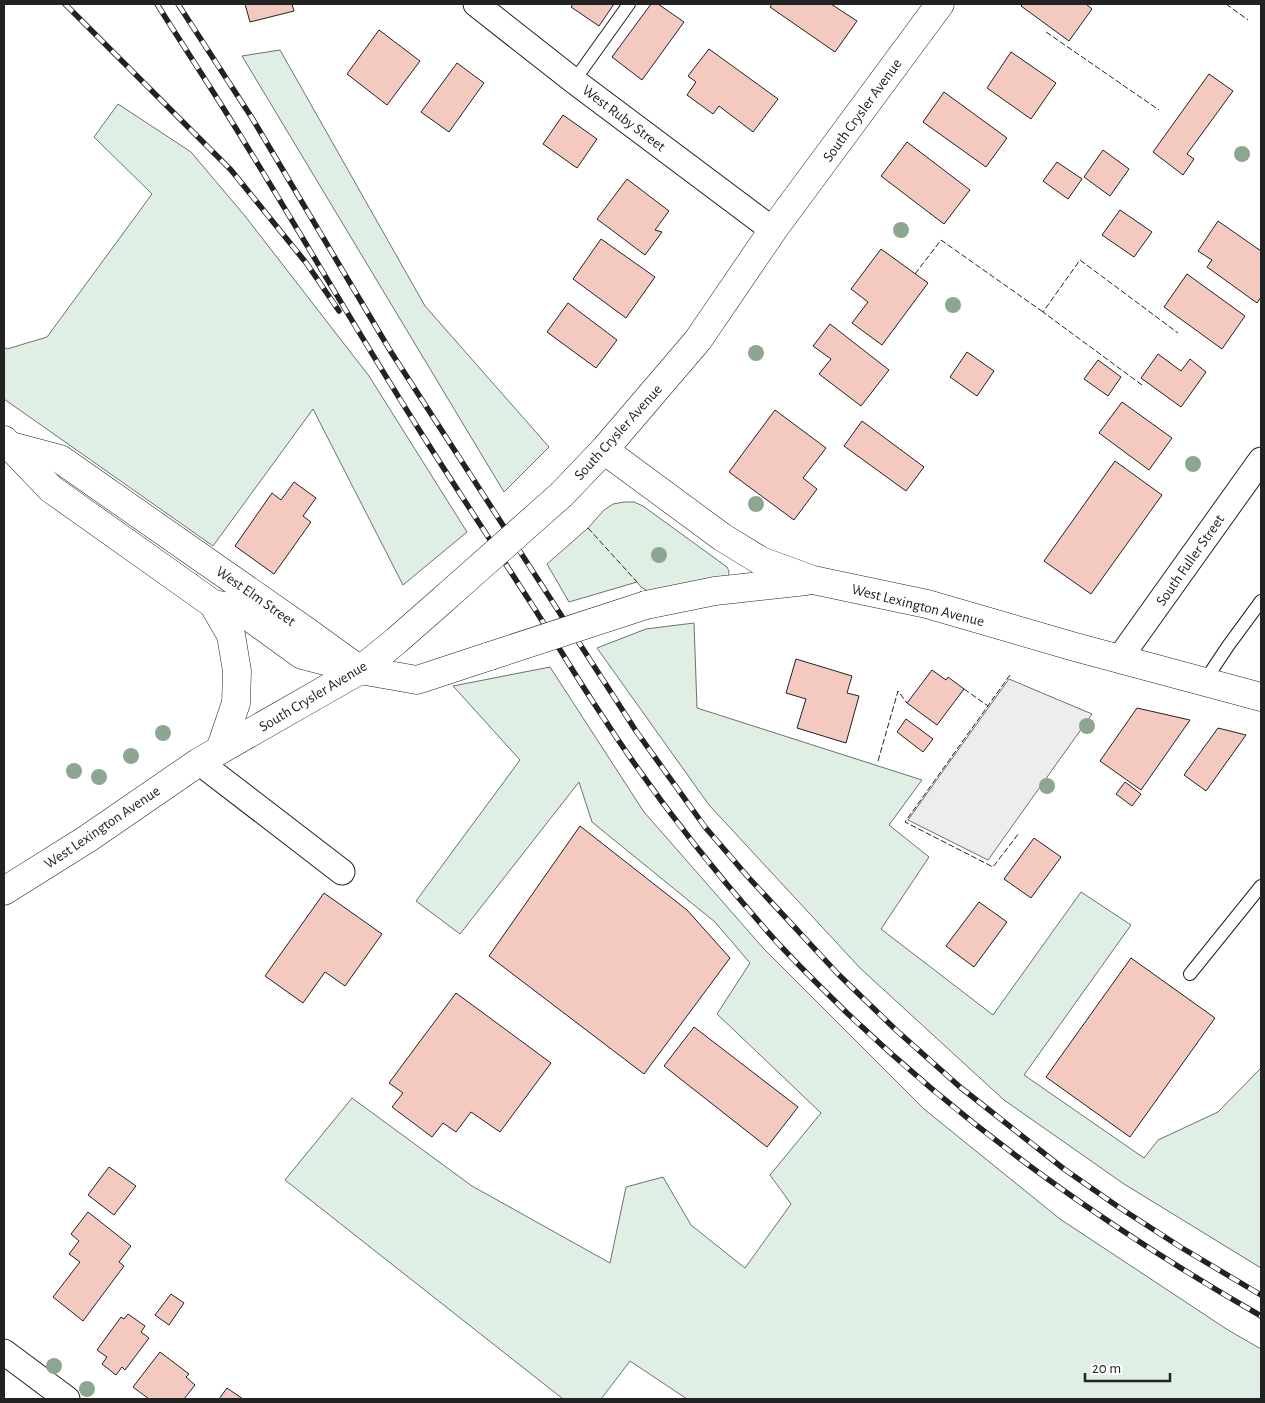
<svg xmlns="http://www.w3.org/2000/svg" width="1265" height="1403" font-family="'Alegreya Sans',sans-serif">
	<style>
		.green { fill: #e0efe3; stroke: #6f6f6f }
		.parking { fill: #ededed; stroke: #6f6f6f }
		.building { fill: #f3c9c0; stroke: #222 }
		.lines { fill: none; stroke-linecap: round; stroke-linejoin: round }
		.lane-casing { stroke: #222; stroke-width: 14 }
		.street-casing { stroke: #222; stroke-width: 27 }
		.secondary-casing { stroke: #222; stroke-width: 29 }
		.lane { stroke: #fff; stroke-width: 12 }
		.street { stroke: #fff; stroke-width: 25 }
		.secondary { stroke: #fff; stroke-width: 28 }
		.rail-casing { stroke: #222; stroke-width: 5.5 }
		.rail { stroke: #fff; stroke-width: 4; stroke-dasharray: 11; stroke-linecap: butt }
		.secondary-bridge-casing { stroke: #222; stroke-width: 29; stroke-linecap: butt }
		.secondary-bridge { stroke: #fff; stroke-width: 28 }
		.fence { stroke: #222; stroke-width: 1; stroke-dasharray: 6 2.5; stroke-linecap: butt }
		.tree { fill: #8da692 }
		.labels { text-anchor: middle; stroke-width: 4; stroke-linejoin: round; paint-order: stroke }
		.street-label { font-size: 15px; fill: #222; stroke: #fff }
	</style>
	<rect width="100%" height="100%" fill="#fff"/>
	<!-- green -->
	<g class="green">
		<path d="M280 50 425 306 549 447 504 492 242 56Z"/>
		<path d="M118 104 191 152 245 216 369 376 467 532 403 585 313 409 213 546 4 399V347L7 349 47 337 152 194 94 137Z"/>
		<path d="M624 502H634L643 506 727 567C729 571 730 573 727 577L651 593 641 587 637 582 569 602 547 564 588 528 604 510 613 504Z"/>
		<path d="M694 623 697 708 922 780 889 825 929 857 881 929 993 1015 1081 892 1131 925 1024 1075 1144 1158 1158 1140 1218 1112 1261 1068V1268L1124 1184 1004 1100 860 968 709 805 597 648 646 629Z"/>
		<path d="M550 667 644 812 764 949 924 1109 1060 1219 1228 1330 1261 1349V1399H687L630 1361 601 1399H563L285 1180 352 1098 472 1186 610 1263 626 1187 663 1177 691 1225 745 1268 791 1204 770 1175 821 1113 717 1014 750 963 715 922 592 822 579 782 460 934 416 901 520 760 453 686Z"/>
	</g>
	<!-- parking -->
	<path class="parking" d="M1009 679 1092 714 988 860 908 820Z"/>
	<!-- building -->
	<g class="building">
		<path d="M245 4H292L294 11 250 22Z"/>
		<path d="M573 4H614L599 26 571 7Z"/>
		<path d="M651 4H658L684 22 642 80 612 57Z"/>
		<path d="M772 4H831L857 21 835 52 770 7Z"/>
		<path d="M1023 4H1086L1092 9 1069 41 1021 6Z"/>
		<path d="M379 30 420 61 387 105 347 74Z"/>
		<path d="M709 49 778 99 753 132 719 106 713 114 687 95 696 82 688 76Z"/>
		<path d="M1011 52 1056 83 1031 119 987 88Z"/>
		<path d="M457 63 484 83 449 132 421 112Z"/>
		<path d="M1209 74 1233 91 1187 154 1194 159 1183 175 1153 152Z"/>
		<path d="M944 92 1007 138 986 167 923 122Z"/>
		<path d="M563 115 597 139 577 168 543 144Z"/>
		<path d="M907 142 970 190 944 224 881 176Z"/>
		<path d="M1103 150 1129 169 1110 196 1084 177Z"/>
		<path d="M1057 162 1082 179 1068 199 1043 181Z"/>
		<path d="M627 179 669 211 655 230 662 232 645 255 597 219Z"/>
		<path d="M1120 210 1152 232 1134 257 1102 235Z"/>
		<path d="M1218 221 1261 251V297L1257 303 1207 267 1212 260 1198 251Z"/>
		<path d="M601 239 655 277 626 318 573 279Z"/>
		<path d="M881 249 928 283 882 345 852 323 868 302 851 289Z"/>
		<path d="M1187 274 1245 316 1222 349 1164 307Z"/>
		<path d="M568 303 617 340 596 368 547 332Z"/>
		<path d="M830 324 889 370 861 406 819 374 831 359 813 346Z"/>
		<path d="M967 352 994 371 977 396 950 377Z"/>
		<path d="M1158 354 1181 371 1190 359 1206 372 1181 407 1141 378Z"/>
		<path d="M1098 360 1121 377 1108 396 1084 379Z"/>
		<path d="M1122 402 1172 438 1149 470 1099 433Z"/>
		<path d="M775 410 826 448 803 478 817 489 794 520 729 472Z"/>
		<path d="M862 421 924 467 906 491 844 446Z"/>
		<path d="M1115 461 1162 495 1091 594 1044 561Z"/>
		<path d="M294 482 316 498 303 516 311 522 274 574 235 546 272 493 281 500Z"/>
		<path d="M796 659 852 676 847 693 859 696 846 743 797 728 806 699 786 693Z"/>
		<path d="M932 670 946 680 948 677 964 689 937 725 907 703Z"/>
		<path d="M1137 708 1190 720 1141 790 1100 761Z"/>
		<path d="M906 719 933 739 923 752 897 732Z"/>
		<path d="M1218 728 1246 735 1206 791 1184 775Z"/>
		<path d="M1125 782 1141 794 1132 806 1116 794Z"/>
		<path d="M580 826 687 910 730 958 644 1074 489 956Z"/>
		<path d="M1034 838 1061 857 1031 898 1004 879Z"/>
		<path d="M324 893 382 934 345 986 325 972 303 1003 265 976Z"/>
		<path d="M979 902 1007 922 974 967 946 946Z"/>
		<path d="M1131 958 1215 1018 1130 1137 1046 1077Z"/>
		<path d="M456 993 551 1063 500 1132 471 1112 456 1132 443 1123 432 1137 392 1107 403 1093 389 1083Z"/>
		<path d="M694 1027 798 1107 767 1147 664 1066Z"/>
		<path d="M109 1167 136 1186 114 1215 88 1195Z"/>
		<path d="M88 1212 131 1246 119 1262 124 1266 83 1321 53 1297 80 1262 69 1254 79 1241 71 1234Z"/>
		<path d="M171 1294 184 1303 169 1325 155 1315Z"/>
		<path d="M128 1314 145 1326 141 1332 149 1338 125 1370 122 1367 116 1375 102 1364 107 1357 97 1350 121 1317 124 1319Z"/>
		<path d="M160 1352 189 1374 186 1377 195 1385 184 1399H149L133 1387Z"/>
		<path d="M227 1388 243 1399H219Z"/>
	</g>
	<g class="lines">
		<!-- lane casing -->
		<g class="lane-casing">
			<g id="lane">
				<path d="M574 81 629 4"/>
				<path d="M1204 682 1228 646 1261 601"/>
				<path d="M1190 974 1261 886"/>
			</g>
		</g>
		<!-- street casing -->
		<g class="street-casing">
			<g id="street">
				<path d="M476 4 574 81 773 230"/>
				<path d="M1119 659 1261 460"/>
				<path d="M199 762 342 872"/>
				<path d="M4 1352 67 1399"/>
			</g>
		</g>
		<!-- secondary casing -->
		<g class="secondary-casing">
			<g id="secondary">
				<path d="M4 440 51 489 213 604 231 635 237 671 236 703 220 750"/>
				<path d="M11 446 60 459 306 631 360 670"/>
				<path d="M604 450 722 537 761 561 813 580 927 604 1075 647 1261 697"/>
				<path d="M562 494 604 450 698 340 773 230 940 4"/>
				<path d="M213 604 237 608 302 655 360 670 417 680 490 656"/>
				<path d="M646 605 715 591 806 581"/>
				<path d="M4 891 87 839 199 762 360 670 396 641 446 597"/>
			</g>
		</g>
		<!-- lane -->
		<use href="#lane" class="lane"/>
		<!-- street -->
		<use href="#street" class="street"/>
		<!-- secondary -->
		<use href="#secondary" class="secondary"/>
		<!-- rail casing -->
		<g class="rail-casing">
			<g id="rail">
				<path d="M65 4 231 170 307 264 339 311"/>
				<path d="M157 4C180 41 204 77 227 114 292 218 353 325 418 428 454 485 491 541 527 597 551 634 573 672 597 708 646 784 701 856 761 924 787 955 817 983 846 1012 973 1133 1110 1229 1261 1316"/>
				<path d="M178 4 252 118 391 352 636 731 705 827 748 877 838 974 896 1030 960 1087 1064 1169 1117 1206 1182 1248 1261 1295"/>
			</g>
		</g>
		<!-- rail -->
		<use href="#rail" class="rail"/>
		<!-- secondary-bridge casing -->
		<g class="secondary-bridge-casing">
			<g id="secondary-bridge">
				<path d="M446 597 562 494"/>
				<path d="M490 656 646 605"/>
			</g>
		</g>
		<!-- secondary-bridge -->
		<use href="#secondary-bridge" class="secondary-bridge"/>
		<!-- fence -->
		<g class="fence">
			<path d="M1226 4 1248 20"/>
			<path d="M1046 32 1159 110"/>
			<path d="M915 274 941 240 1043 312"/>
			<path d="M1142 385 1043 312 1080 260 1178 333"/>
			<path d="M588 528 637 582"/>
			<path d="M1010 675 905 822 993 867 1019 833"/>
			<path d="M964 689 988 706"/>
			<path d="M878 761 898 691 907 703"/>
		</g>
	</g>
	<!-- trees -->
	<g class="tree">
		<circle cx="1242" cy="154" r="8"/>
		<circle cx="901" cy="230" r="8"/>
		<circle cx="953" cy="305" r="8"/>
		<circle cx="756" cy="353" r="8"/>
		<circle cx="1193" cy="464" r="8"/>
		<circle cx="756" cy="504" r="8"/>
		<circle cx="659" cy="555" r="8"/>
		<circle cx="1087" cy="726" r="8"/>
		<circle cx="163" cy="733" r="8"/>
		<circle cx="131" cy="756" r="8"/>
		<circle cx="74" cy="771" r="8"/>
		<circle cx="99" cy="777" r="8"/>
		<circle cx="1047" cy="786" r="8"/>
		<circle cx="54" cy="1366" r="8"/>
		<circle cx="87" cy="1389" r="8"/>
	</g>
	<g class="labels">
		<!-- street labels -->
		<g class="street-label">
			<text transform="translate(862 110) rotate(-54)" y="5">South Crysler Avenue</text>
			<text transform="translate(624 118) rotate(37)" y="5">West Ruby Street</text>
			<text transform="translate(618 432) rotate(-48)" y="5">South Crysler Avenue</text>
			<text transform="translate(1190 560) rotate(-55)" y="5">South Fuller Street</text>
			<text transform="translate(256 596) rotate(35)" y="5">West Elm Street</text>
			<text transform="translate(918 605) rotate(14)" y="5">West Lexington Avenue</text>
			<text transform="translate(313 696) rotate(-31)" y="5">South Crysler Avenue</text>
			<text transform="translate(102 827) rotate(-34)" y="5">West Lexington Avenue</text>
		</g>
	</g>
	<!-- border -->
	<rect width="1265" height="1403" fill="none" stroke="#222222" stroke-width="10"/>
	<!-- scale -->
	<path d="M1085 1373v8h85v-8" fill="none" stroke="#222222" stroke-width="2.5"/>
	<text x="1092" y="1373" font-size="15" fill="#222222" stroke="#ffffff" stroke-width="4" paint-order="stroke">20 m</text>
</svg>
